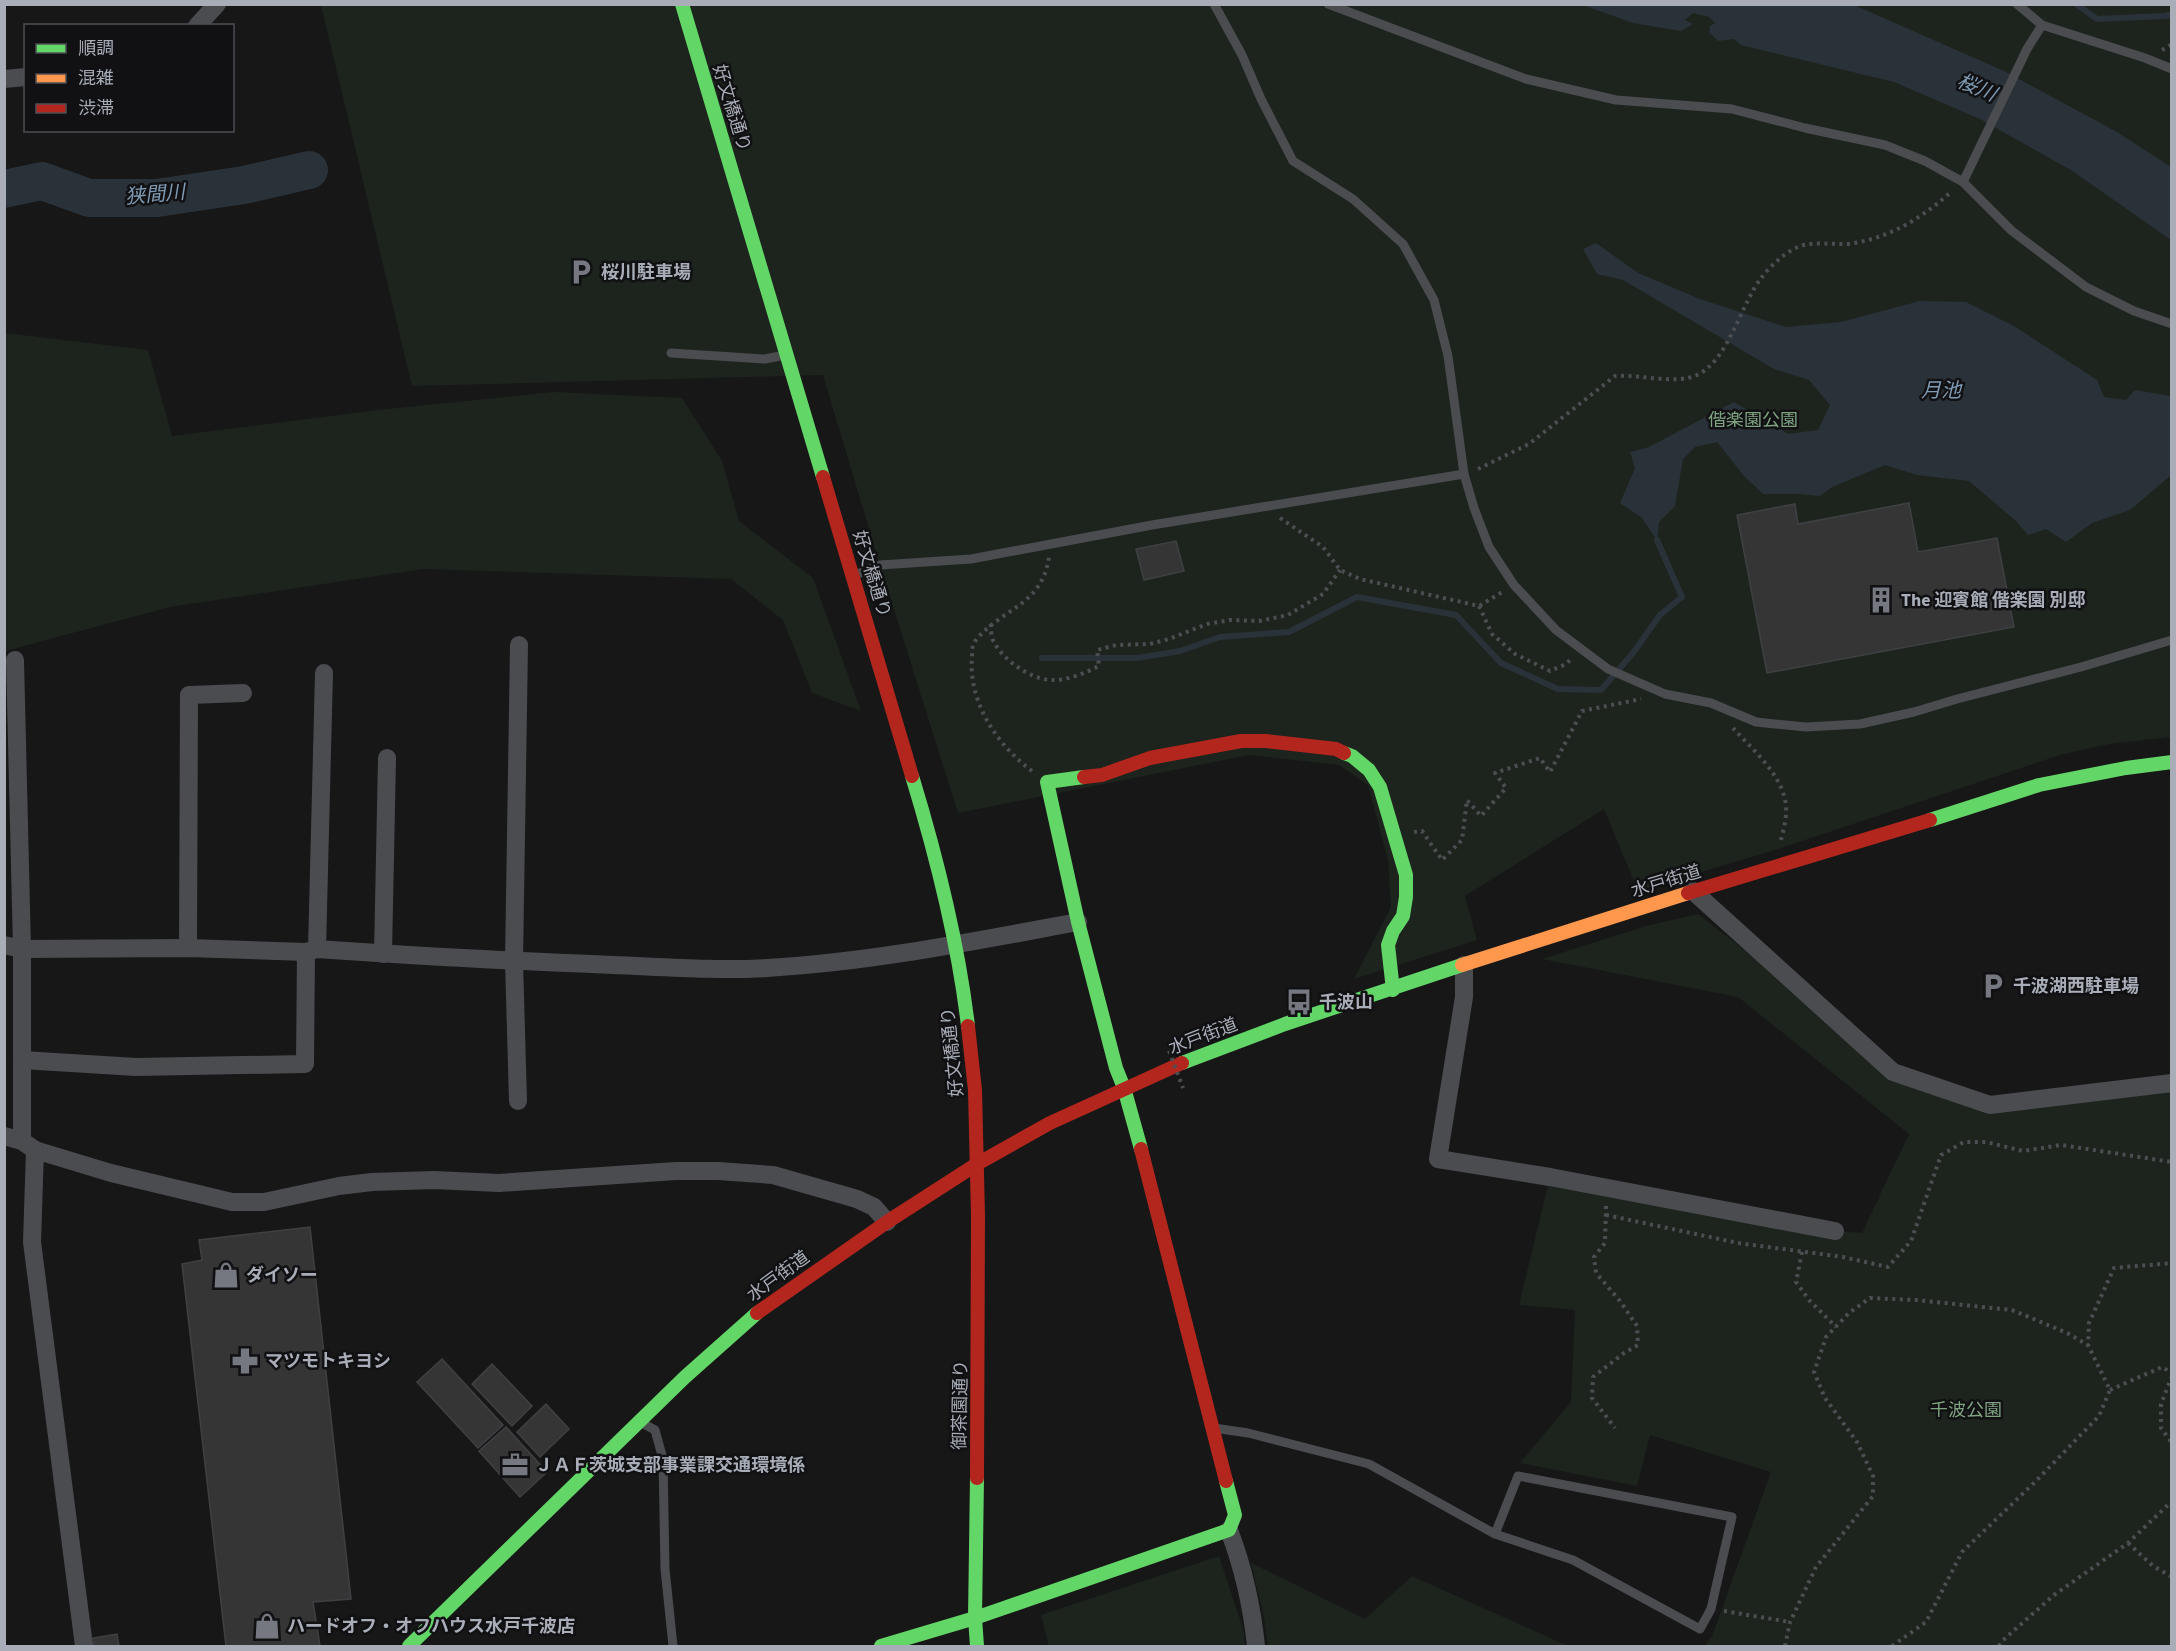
<svg xmlns="http://www.w3.org/2000/svg" width="2176" height="1651" font-family="'Source Sans 3','Noto Sans JP',sans-serif">
	<style>
		.green { fill: #1d241e }
		.water { fill: #2a3239 }
		.lines { fill: none; stroke-linecap: round; stroke-linejoin: round }
		.stream { stroke: #2a3239; stroke-width: 6 }
		.river { stroke: #2a3239; stroke-width: 38 }
		.building { fill: #353536; stroke: #3f4043; stroke-width: 1.5 }
		.path { stroke: #4d4e52; stroke-width: 4; stroke-dasharray: 3 4.5; stroke-linecap: butt }
		.lane { stroke: #4b4c50; stroke-width: 9 }
		.street { stroke: #4b4c50; stroke-width: 18 }
		.fast { stroke: #63d668; stroke-width: 14 }
		.slow { stroke: #ff974d; stroke-width: 14 }
		.jam { stroke: #b3261e; stroke-width: 14 }
		.path-bridge { stroke: #4d4e52; stroke-width: 4; stroke-dasharray: 3 4.5; stroke-linecap: butt }
		.labels { text-anchor: middle; stroke-width: 5; stroke-linejoin: round; paint-order: stroke }
		.street-label { font-size: 18px; fill: #a8adb8; stroke: #111113 }
		.poi-label { font-size: 18px; font-weight: bold; fill: #a8adb8; stroke: #111113; text-anchor: start }
		.park-label { font-size: 18px; fill: #7fa381; stroke: #111113 }
		.water-label { font-size: 20px; font-style: italic; fill: #7f9bb3; stroke: #111113 }
	</style>
	<rect width="100%" height="100%" fill="#171717"/>
	<!-- green -->
	<g class="green">
		<path d="M321 5H2171V737L2109 744 2060 755 1778 849 1638 891 1604 809 1465 896 1477 940 1354 979 1391 907 1388 860 1368 785 1339 765 1249 755 958 813 880 565 823 375 412 386Z"/>
		<path d="M5 333 148 350 172 436 378 410 553 392 682 398 722 461 739 521 813 578 861 711 812 693 783 620 731 579 423 569 170 607 5 651Z"/>
		<path d="M1698 914 1842 1026 1893 1072 1990 1105 2171 1083V1646H1705L1713 1634 1771 1472 1650 1435 1637 1486 1520 1463 1571 1402 1575 1310 1519 1305 1550 1177 1835 1231 1862 1233 1909 1134 1738 997 1542 959 1646 926Z"/>
		<path d="M1219 1556 1244 1632 1245 1646H1049L1041 1615Z"/>
		<path d="M1251 1563 1365 1619 1412 1576 1568 1646H1268L1264 1617Z"/>
	</g>
	<!-- water -->
	<g class="water">
		<path d="M1583 5H1854L2004 71 2117 132 2171 167V240L2071 170 1980 119 1894 82 1741 45 1734 39 1718 41 1709 32 1710 26 1715 23 1709 17 1693 13 1685 20 1693 24 1681 31 1633 23Z"/>
		<path d="M1596 243 1638 273 1700 299 1786 327 1841 322 1920 301 1966 302 2014 326 2097 380 2104 397 2126 400 2135 390 2171 396V476H2170L2130 510 2092 523 2066 542 2046 529 2028 535 2016 521 1969 481 1917 475 1885 465 1832 487 1820 496 1798 494H1763L1744 476 1717 442 1695 447 1683 459 1675 506 1659 522 1657 540 1641 517 1620 503 1635 468 1630 452 1649 447 1734 402 1788 434 1818 430 1830 405 1809 380 1774 369 1623 280 1597 274 1583 249Z"/>
	</g>
	<g class="lines">
		<!-- stream -->
		<g class="stream">
			<path d="M2076 4 2097 19 2165 16 2172 14"/>
			<path d="M1042 658H1137L1180 651 1220 637 1289 632 1357 597 1456 615 1501 663 1558 689 1601 690 1633 653 1660 615 1682 597 1657 540"/>
		</g>
		<!-- river -->
		<path class="river" d="M4 189 42 181 89 198H157L244 185 309 170"/>
	</g>
	<!-- building -->
	<g class="building">
		<path d="M1909 503 1918 552 1997 538 2014 627 1767 673 1737 515 1795 504 1798 524Z"/>
		<path d="M1176 541 1184 571 1144 580 1136 549Z"/>
		<path d="M310 1227 351 1599 313 1602 320 1646H226L182 1264 202 1260 199 1240Z"/>
		<path d="M442 1359 503 1425 478 1448 417 1382Z"/>
		<path d="M492 1364 532 1406 512 1426 472 1384Z"/>
		<path d="M546 1404 569 1429 540 1457 517 1432Z"/>
		<path d="M506 1427 547 1472 520 1497 479 1451Z"/>
		<path d="M117 1634 119 1646H94L93 1638Z"/>
	</g>
	<g class="lines">
		<!-- path -->
		<g class="path">
			<path d="M2162 50 2172 44"/>
			<path d="M1478 469 1529 444 1615 376C1639 374 1675 385 1697 375 1729 360 1741 303 1762 277 1770 267 1781 256 1792 250 1811 238 1835 247 1855 243 1893 236 1923 217 1951 192"/>
			<path d="M1280 518 1323 547 1340 570 1360 579 1479 606 1504 591"/>
			<path d="M1479 606 1492 634 1515 654 1550 671 1566 664 1571 659"/>
			<path d="M991 624C991 630 991 638 994 642 1003 660 1030 679 1051 680 1067 681 1085 673 1099 666L1097 650 1116 645 1150 644 1169 639 1207 624 1231 620 1259 621 1288 615 1323 594 1340 570"/>
			<path d="M1733 728C1751 748 1777 770 1784 796 1789 811 1784 829 1780 843"/>
			<path d="M1032 771C997 745 968 702 972 657 972 651 972 644 976 640 1003 607 1042 606 1049 557"/>
			<path d="M1414 832 1422 831 1442 860 1462 840 1467 800 1481 816 1506 788 1495 773 1540 758 1550 772 1582 711 1641 699"/>
			<path d="M1606 1206 1605 1243 1594 1257 1596 1273 1620 1301 1637 1326 1638 1345 1624 1353 1593 1377 1592 1398 1615 1428"/>
			<path d="M1606 1215 1738 1243 1843 1257 1888 1267 1911 1241 1941 1155 1964 1142H1986L2023 1151 2061 1145 2172 1162"/>
			<path d="M1802 1252 1796 1282 1809 1300 1836 1327"/>
			<path d="M2172 1376 2161 1404V1428L2172 1443"/>
			<path d="M2110 1390 2162 1367 2172 1373"/>
			<path d="M2128 1543 2153 1566 2172 1577"/>
			<path d="M1724 1611 1790 1622"/>
			<path d="M1785 1646 1790 1622 1816 1567 1873 1496V1476L1857 1442 1825 1398 1814 1372 1826 1337 1849 1313 1870 1298 1915 1300 2012 1310 2067 1333 2088 1345"/>
			<path d="M1892 1646 1926 1622 1962 1552 2036 1481 2099 1416 2110 1390 2088 1345 2089 1323 2114 1268 2172 1263"/>
			<path d="M1999 1646 2001 1642 2054 1595 2128 1543 2172 1501"/>
		</g>
		<!-- lane -->
		<g class="lane">
			<path d="M1214 4 1242 55 1261 99 1293 161 1353 199 1403 244 1434 300 1448 356 1464 474 1474 508 1489 547 1514 585 1556 630 1608 669 1665 694 1711 703 1756 722 1806 727 1860 724 1914 712 1957 699 2081 667 2172 640"/>
			<path d="M1328 4 1526 79 1616 100 1732 109 1805 128 1885 145 1925 161 1963 182 2012 231 2086 287 2134 311 2172 324"/>
			<path d="M2017 4 2042 25 2145 58 2172 69"/>
			<path d="M1963 182 2027 49 2042 25"/>
			<path d="M671 353 765 359 785 355"/>
			<path d="M855 575 880 565 971 559 1152 525 1464 474"/>
			<path d="M642 1423 655 1430 663 1459 665 1569 673 1646"/>
			<path d="M1214 1428 1248 1433 1369 1464 1495 1534 1573 1560 1700 1629 1711 1609 1732 1517 1518 1476 1495 1534"/>
		</g>
		<!-- street -->
		<g class="street">
			<path d="M197 26 217 4"/>
			<path d="M4 79 26 77"/>
			<path d="M15 660 22 949V1141"/>
			<path d="M1693 891 1893 1072 1990 1105 2172 1083"/>
			<path d="M4 945 22 949 188 948 306 952 317 949C415 956 514 961 613 965 664 967 716 971 767 968 872 962 975 941 1078 922"/>
			<path d="M188 948 189 695 243 693"/>
			<path d="M317 949 324 673"/>
			<path d="M383 954 387 758"/>
			<path d="M1464 965V997L1438 1159 1550 1177 1835 1231"/>
			<path d="M22 1060 136 1067 305 1064 306 952"/>
			<path d="M518 1101 514 961 519 645"/>
			<path d="M4 1136 22 1141 35 1150 111 1173 232 1202H264L339 1186 372 1182 434 1180 499 1183 676 1171H718L773 1175 857 1199 874 1207 887 1222"/>
			<path d="M35 1150 32 1242 84 1646"/>
			<path d="M1229 1530C1243 1567 1252 1607 1256 1646"/>
		</g>
		<!-- fast -->
		<g class="fast">
			<path d="M682 4 823 477"/>
			<path d="M1344 753 1352 756 1369 770 1380 787 1406 875V897L1403 916 1393 931 1388 945 1393 990"/>
			<path d="M912 776C937 858 958 941 968 1026"/>
			<path d="M1084 777 1047 782 1078 922 1116 1068 1124 1088 1141 1149"/>
			<path d="M1930 820 2039 785 2126 768 2172 762"/>
			<path d="M1182 1063 1285 1024 1462 965"/>
			<path d="M409 1646 685 1377 757 1313"/>
			<path d="M881 1646 975 1618 1229 1530 1235 1515 1226 1481"/>
			<path d="M977 1646 975 1618 977 1478"/>
		</g>
		<!-- slow -->
		<path class="slow" d="M1462 965 1688 893"/>
		<!-- jam -->
		<g class="jam">
			<path d="M823 477 912 776"/>
			<path d="M1084 777 1102 775 1150 758 1241 741H1266L1336 749 1344 753"/>
			<path d="M1688 893 1930 820"/>
			<path d="M968 1026 975 1090 978 1216 977 1478"/>
			<path d="M1141 1149 1226 1481"/>
			<path d="M757 1313 887 1222 977 1164 1050 1123 1182 1063"/>
		</g>
		<!-- path-bridge -->
		<path class="path-bridge" d="M1169 1051 1183 1088"/>
	</g>
	<!-- icons -->
	<defs>
		<g id="parking-bare" transform="scale(2.07)"><path d="M-3.5-5.5H1a3.5 3.5 0 0 1 0 7H-1V5.5H-3.5ZM-1-3.4V-.6H.8a1.4 1.4 0 0 0 0-2.8Z" fill="#757880" stroke="#111113" stroke-width="2.5" paint-order="stroke"/></g>
		<g id="building-bare" transform="scale(2.07)"><path d="M-4-6H4V6H1V3H-1V6H-4ZM-2.5-4.3h1.7v1.8h-1.7ZM.8-4.3h1.7v1.8H.8ZM-2.5-1h1.7V.8h-1.7ZM.8-1h1.7V.8H.8Z" fill="#757880" stroke="#111113" stroke-width="2.5" paint-order="stroke"/></g>
		<g id="bus-bare" transform="scale(2.07)"><path d="M-5-6H5V4H4V6H2V4H-2V6H-4V4H-5ZM-3.5-4V0h7V-4ZM-3.5 1.2v1.5H-2V1.2ZM2 1.2v1.5H3.5V1.2Z" fill="#757880" stroke="#111113" stroke-width="2.5" paint-order="stroke"/></g>
		<g id="shop-bare" transform="scale(2.07)"><path d="M-5-2.5h2.3a2.7 3.5 0 0 1 5.4 0H5L5.5 6h-11ZM-1.5-2.5h3a1.5 2.3 0 0 0-3 0Z" fill="#757880" stroke="#111113" stroke-width="2.5" paint-order="stroke"/></g>
		<g id="pharmacy-bare" transform="scale(2.07)"><path d="M-2-6h4v4h4v4h-4v4h-4v-4h-4v-4h4Z" fill="#757880" stroke="#111113" stroke-width="2.5" paint-order="stroke"/></g>
		<g id="office-bare" transform="scale(2.07)"><path d="M-6-3h4V-5.5h4V-3h4V5H-6ZM-1-4.5V-3h2v-1.5ZM-6 0V1H6V0Z" fill="#757880" stroke="#111113" stroke-width="2.5" paint-order="stroke"/></g>
	</defs>
	<g fill-rule="evenodd">
		<use href="#parking-bare" x="581" y="272"/>
		<use href="#building-bare" x="1881" y="600"/>
		<use href="#parking-bare" x="1993" y="986"/>
		<use href="#bus-bare" x="1299" y="1002"/>
		<use href="#shop-bare" x="226" y="1275"/>
		<use href="#pharmacy-bare" x="245" y="1361"/>
		<use href="#office-bare" x="515" y="1465"/>
		<use href="#shop-bare" x="267" y="1626"/>
	</g>
	<g class="labels">
		<!-- street labels -->
		<g class="street-label">
			<text transform="translate(732 108) rotate(73)" y="6">好文橋通り</text>
			<text transform="translate(872 574) rotate(73)" y="6">好文橋通り</text>
			<text transform="translate(1666 881) rotate(-17)" y="6">水戸街道</text>
			<text transform="translate(1203 1036) rotate(-21)" y="6">水戸街道</text>
			<text transform="translate(952 1052) rotate(-96)" y="6">好文橋通り</text>
			<text transform="translate(778 1276) rotate(-36)" y="6">水戸街道</text>
			<text transform="translate(960 1405) rotate(-89)" y="6">御茶園通り</text>
		</g>
		<!-- poi labels -->
		<g class="poi-label">
			<text x="601" y="278">桜川駐車場</text>
			<text x="1901" y="606">The 迎賓館 偕楽園 別邸</text>
			<text x="2013" y="992">千波湖西駐車場</text>
			<text x="1319" y="1008">千波山</text>
			<text x="246" y="1281">ダイソー</text>
			<text x="265" y="1367">マツモトキヨシ</text>
			<text x="535" y="1471">ＪＡＦ茨城支部事業課交通環境係</text>
			<text x="287" y="1632">ハードオフ・オフハウス水戸千波店</text>
		</g>
		<!-- park labels -->
		<g class="park-label">
			<text x="1753" y="426">偕楽園公園</text>
			<text x="1966" y="1416">千波公園</text>
		</g>
		<!-- water labels -->
		<g class="water-label">
			<text transform="translate(1977 87) rotate(23)" y="7">桜川</text>
			<text transform="translate(155 194) rotate(-5)" y="7">狭間川</text>
			<text x="1941" y="397">月池</text>
		</g>
	</g>
	<!-- border -->
	<rect width="2176" height="1651" fill="none" stroke="#a8adb8" stroke-width="12"/>
	<!-- legend -->
	<rect x="24" y="24" width="210" height="108" fill="#111113" stroke="#4d4f55" stroke-width="1.5"/>
	<rect x="36" y="44" width="30" height="9" fill="#63d668" stroke="#4d4f55" stroke-width="1.5"/>
	<text x="78" y="54" font-size="18" fill="#a8adb8">順調</text>
	<rect x="36" y="74" width="30" height="9" fill="#ff974d" stroke="#4d4f55" stroke-width="1.5"/>
	<text x="78" y="84" font-size="18" fill="#a8adb8">混雑</text>
	<rect x="36" y="104" width="30" height="9" fill="#b3261e" stroke="#4d4f55" stroke-width="1.5"/>
	<text x="78" y="114" font-size="18" fill="#a8adb8">渋滞</text>
</svg>
